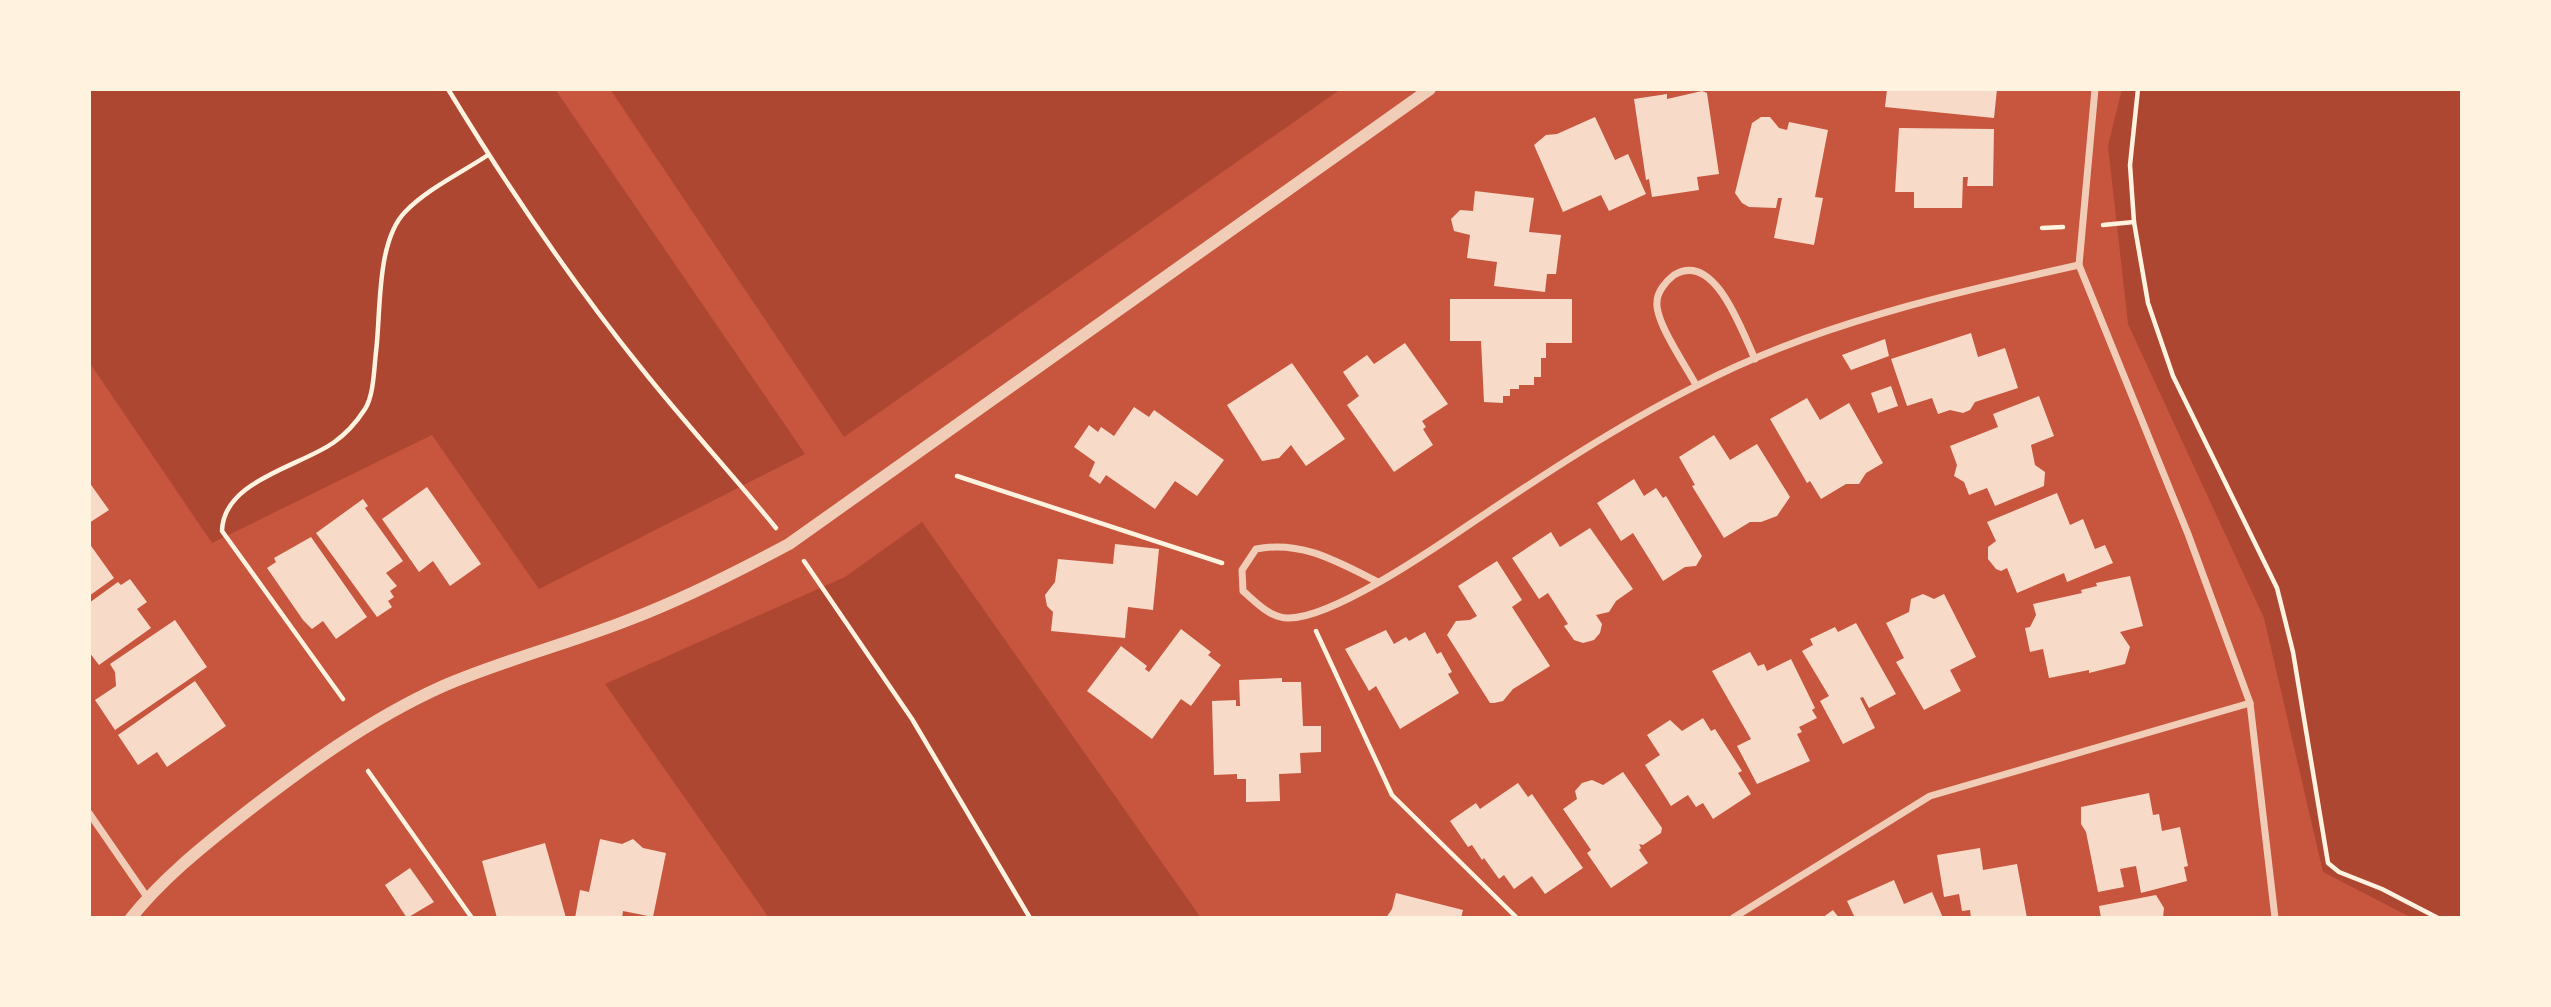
<svg xmlns="http://www.w3.org/2000/svg" width="2551" height="1007" font-family="Spectral,serif">
	<style>
		.green { fill: #ae4732 }
		.building { fill: #f7dbc8 }
		.lines { fill: none; stroke-linecap: round; stroke-linejoin: round }
		.path { stroke: #fff3e0; stroke-width: 4.5 }
		.minor { stroke: #f1ccb7; stroke-width: 7 }
		.tertiary { stroke: #f1ccb7; stroke-width: 12 }
	</style>
	<rect width="100%" height="100%" fill="#c8553d"/>
	<!-- green -->
	<g class="green">
		<path d="M89 89H555L805 454 539 589 432 435 212 543 89 362Z"/>
		<path d="M610 89H1341L844 437Z"/>
		<path d="M2122 89H2462V918H2412L2323 872 2264 618 2128 324 2108 146Z"/>
		<path d="M922 522 1201 918H769L605 684 845 577Z"/>
	</g>
	<!-- building -->
	<g class="building">
		<path d="M1887 89H1997L1994 118 1885 107Z"/>
		<path d="M1702 91 1707 93 1719 174 1697 177 1699 190 1652 197 1649 179 1646 180 1634 99 1667 94V99Z"/>
		<path d="M1595 117 1615 160 1628 154 1646 194 1609 211 1601 195 1563 212 1534 145 1546 135 1557 134Z"/>
		<path d="M1770 117 1779 128 1787 130 1789 122 1828 130 1815 197 1823 198 1814 245 1774 238 1782 198H1778L1776 208 1749 207 1742 203 1735 193 1752 123 1761 117Z"/>
		<path d="M1899 128 1994 129 1993 186H1967L1968 177H1963L1962 208H1914V192H1895Z"/>
		<path d="M1475 191 1534 198 1529 232 1561 235 1556 274H1547L1545 292 1494 286 1497 262 1467 258 1470 235 1454 231 1451 219 1460 210 1473 211Z"/>
		<path d="M1450 299H1572V343H1546V358H1541V377H1534V385H1519V389H1510V396H1503V403L1484 402 1481 341H1450Z"/>
		<path d="M1971 333 1978 357 2005 348 2018 388 1975 402 1970 410 1963 413 1950 410 1938 414 1932 398 1907 406 1891 359Z"/>
		<path d="M1885 339 1889 356 1851 370 1842 355Z"/>
		<path d="M1405 343 1448 404 1422 421 1426 427 1423 429 1433 445 1394 472 1347 405 1359 396 1343 372 1367 355 1374 364Z"/>
		<path d="M1292 363 1345 439 1306 466 1291 445 1279 458 1262 461 1227 405Z"/>
		<path d="M1891 386 1898 406 1878 413 1871 393Z"/>
		<path d="M2039 396 2054 436 2031 445 2035 465 2045 472 2044 486 1995 506 1987 488 1969 495 1964 482 1954 476 1957 465 1950 446 1998 427 1993 414Z"/>
		<path d="M1807 398 1820 420 1849 403 1883 463 1866 473 1859 484H1846L1821 499 1810 481 1807 483 1770 419Z"/>
		<path d="M1134 407 1149 417 1154 410 1224 460 1197 496 1175 481 1155 509 1106 475 1100 484 1089 476 1095 462 1074 447 1089 425 1098 432 1101 427 1114 436Z"/>
		<path d="M1714 435 1730 460 1757 444 1790 497 1777 516 1761 522H1750L1724 538 1692 486 1695 485 1679 457Z"/>
		<path d="M1634 479 1644 496 1656 488 1663 498 1666 496 1702 556 1696 566 1685 567 1663 581 1633 533 1621 541 1597 503Z"/>
		<path d="M89 482 109 510 89 523Z"/>
		<path d="M427 487 481 564 450 586 433 561 419 572 382 519Z"/>
		<path d="M2057 493 2070 525 2083 519 2095 549 2105 545 2113 563 2067 582 2064 573 2017 593 2007 568 2001 571 1996 569 1988 559V547L1996 541 1987 522Z"/>
		<path d="M363 499 368 506 365 508 403 561 386 573 397 586 390 591 394 597 388 601 392 607 377 617 316 533Z"/>
		<path d="M1590 528 1633 589 1616 601 1609 612 1596 615 1602 624 1600 633 1594 640 1583 643 1574 640 1564 626 1568 624 1548 593 1539 599 1512 558 1551 532 1560 547Z"/>
		<path d="M311 537 367 617 336 639 323 621 312 629 303 620 267 568 276 562 274 558Z"/>
		<path d="M89 543 114 578 89 596Z"/>
		<path d="M1115 544 1159 549 1153 610 1128 607 1125 638 1051 631 1053 612 1047 606 1045 595 1055 582 1058 559 1113 564Z"/>
		<path d="M1497 561 1522 600 1512 607 1550 666 1513 689 1503 701 1494 703H1490L1447 635 1456 621 1470 620 1477 616 1458 586Z"/>
		<path d="M2130 576 2143 626 2120 632 2130 647 2125 664 2089 673V670L2049 678 2043 649 2030 652 2025 628 2030 627 2036 615 2033 604 2082 593 2081 590 2097 586 2096 583Z"/>
		<path d="M130 579 147 602 137 609 151 628 99 665 89 652V603L118 582 121 585Z"/>
		<path d="M1923 594 1934 599 1944 594 1976 657 1950 670 1961 691 1924 710 1896 662 1904 658 1886 623 1909 612 1911 599Z"/>
		<path d="M175 620 207 667 115 730 95 700 116 686 115 672 110 664Z"/>
		<path d="M1856 623 1896 694 1869 708 1863 697 1860 698 1875 728 1843 744 1820 701 1829 696 1802 651 1813 645 1810 639 1835 627 1838 632Z"/>
		<path d="M1181 629 1211 652 1208 655 1221 665 1191 706 1181 699 1152 739 1087 691 1121 646 1147 666 1145 669 1149 672Z"/>
		<path d="M1386 630 1394 644 1406 637 1409 641 1425 632 1437 654 1441 652 1452 672 1448 674 1459 693 1400 729 1376 686 1369 691 1345 649Z"/>
		<path d="M1750 652 1758 666 1764 664 1767 671 1791 659 1815 708 1812 710 1817 718 1799 727 1802 732 1797 734 1810 761 1757 784 1737 746 1751 739 1712 671Z"/>
		<path d="M1282 678V682H1301L1303 726H1321V752L1300 753 1301 773 1279 774 1280 801 1246 802V779H1237V774L1214 775 1212 701 1236 700V706H1240L1239 680Z"/>
		<path d="M195 681 226 726 167 767 157 752 138 765 118 735Z"/>
		<path d="M1703 718 1711 731 1715 729 1742 771 1738 773 1751 794 1713 819 1703 803 1696 807 1688 795 1671 806 1645 765 1660 755 1647 735 1670 720 1682 731Z"/>
		<path d="M1623 772 1662 828 1661 833 1643 845 1639 844 1641 848 1639 850 1648 863 1611 888 1587 853 1591 850 1563 809 1577 799 1575 791 1582 783 1592 780 1603 785Z"/>
		<path d="M1518 783 1528 797 1532 794 1583 868 1545 894 1532 876 1514 889 1504 875 1499 879 1484 858 1482 860 1472 845 1468 847 1450 821 1476 803 1480 809Z"/>
		<path d="M2149 793 2153 815 2159 814 2162 831 2180 827 2188 866 2184 867 2187 881 2141 893 2136 866 2120 869 2124 887 2098 892 2086 832 2081 824V807Z"/>
		<path d="M600 839 622 844 633 839 643 848 666 853 653 917 623 911 622 918H575L580 890 589 892Z"/>
		<path d="M545 843 566 918H497L482 861Z"/>
		<path d="M1980 848 1983 870 2017 864 2027 918H1971L1970 910 1962 911 1959 894 1944 897 1937 855Z"/>
		<path d="M410 868 434 902 407 918 385 885Z"/>
		<path d="M1894 880 1904 904 1932 892 1943 918H1855L1847 901Z"/>
		<path d="M1396 893 1463 910 1461 918H1386L1392 909Z"/>
		<path d="M2156 895 2164 908 2163 918H2101L2099 906Z"/>
		<path d="M1833 910 1839 918H1822Z"/>
	</g>
	<g class="lines">
		<!-- path -->
		<g class="path">
			<path d="M448 89C507 186 571 281 642 369 685 423 732 474 776 528"/>
			<path d="M2138 89 2130 165 2134 222 2148 303 2173 376 2277 588 2293 652 2328 863 2339 872 2382 889 2438 918"/>
			<path d="M2103 225 2134 222"/>
			<path d="M2042 228 2063 227"/>
			<path d="M957 476 1222 563"/>
			<path d="M804 561 912 719 1030 918"/>
			<path d="M1316 631 1392 795 1517 918"/>
			<path d="M343 699 222 531C223 481 298 467 333 443 346 434 356 423 365 409 374 395 374 368 376 352 381 313 376 242 405 212 427 189 461 173 488 155"/>
			<path d="M368 771 472 918"/>
		</g>
		<!-- minor -->
		<g class="minor">
			<path d="M2095 89 2079 265 2188 534 2250 703 2275 918"/>
			<path d="M1696 385C1686 366 1655 322 1657 302 1657 292 1666 281 1674 275 1715 250 1742 332 1755 359"/>
			<path d="M1378 582C1338 562 1302 540 1256 549L1242 570 1243 591C1256 602 1270 618 1288 618 1331 619 1432 550 1470 524 1543 475 1617 426 1696 386 1814 324 1949 294 2079 265"/>
			<path d="M89 813 147 897"/>
			<path d="M1733 918 1930 796 2250 703"/>
		</g>
		<!-- tertiary -->
		<path class="tertiary" d="M131 918C162 879 202 847 240 817 303 768 368 720 441 687 503 660 568 644 631 619 686 598 737 572 789 544L1430 89"/>
	</g>
	<!-- border -->
	<rect width="2551" height="1007" fill="none" stroke="#fff3e0" stroke-width="182"/>
</svg>
